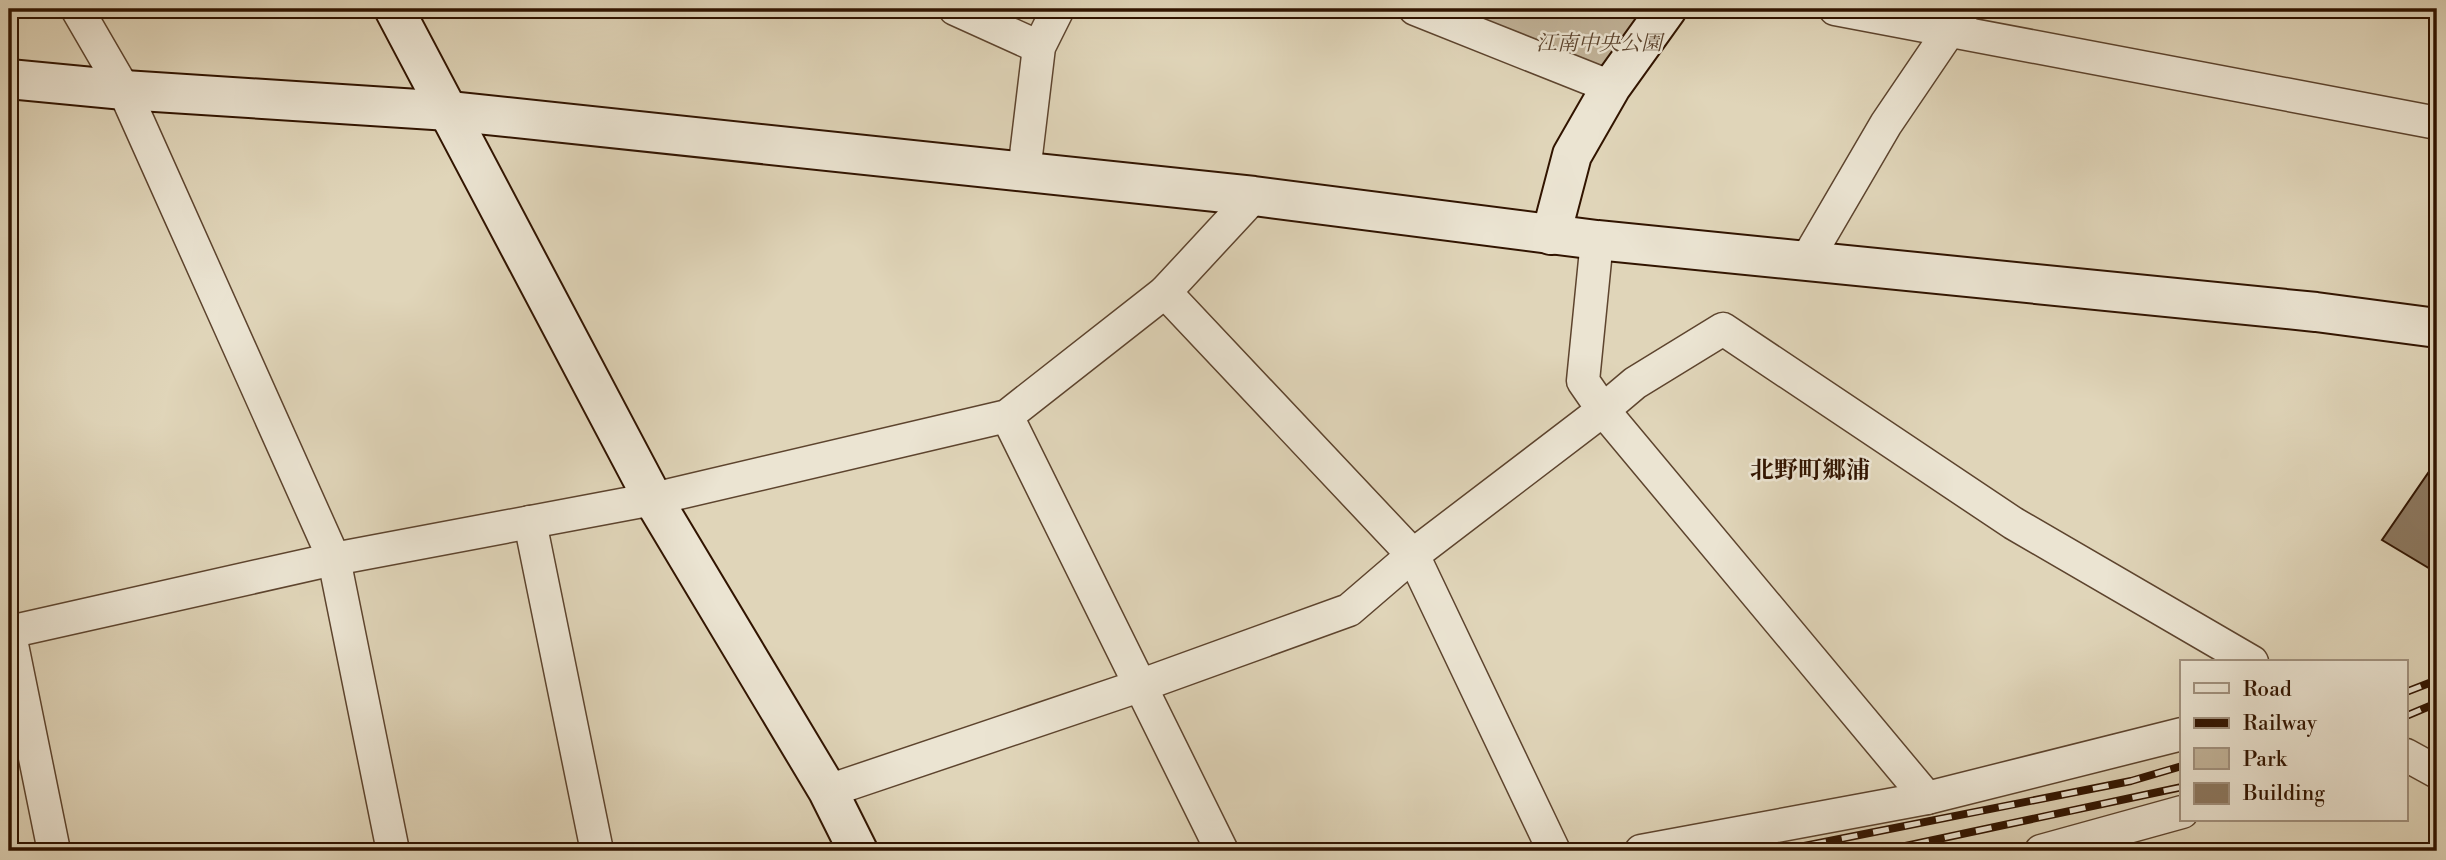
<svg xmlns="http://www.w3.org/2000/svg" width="2446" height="860" font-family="'Libre Bodoni','Noto Serif JP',serif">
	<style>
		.green { fill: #c2b49a; stroke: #7a644d; stroke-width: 2 }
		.building { fill: #8c7860; stroke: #311400; stroke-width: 2 }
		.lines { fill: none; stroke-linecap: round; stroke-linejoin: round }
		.street-casing { stroke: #5d442e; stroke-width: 35 }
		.secondary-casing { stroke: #311400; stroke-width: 42 }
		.street { stroke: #ebe4d2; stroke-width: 32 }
		.secondary { stroke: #ebe4d2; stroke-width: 38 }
		.rail-casing { stroke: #311400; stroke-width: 8 }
		.rail { stroke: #ebe4d2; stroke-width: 5; stroke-dasharray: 16; stroke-linecap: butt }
		.labels { text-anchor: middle; stroke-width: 5; stroke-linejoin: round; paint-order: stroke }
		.park-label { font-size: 21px; font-style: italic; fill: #5c442e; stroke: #ebe4d2 }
		.quarter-label { font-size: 24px; font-weight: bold; fill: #311400; stroke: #ebe4d2 }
	</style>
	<rect width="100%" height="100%" fill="#e0d5b9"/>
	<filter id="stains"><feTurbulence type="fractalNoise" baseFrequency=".00286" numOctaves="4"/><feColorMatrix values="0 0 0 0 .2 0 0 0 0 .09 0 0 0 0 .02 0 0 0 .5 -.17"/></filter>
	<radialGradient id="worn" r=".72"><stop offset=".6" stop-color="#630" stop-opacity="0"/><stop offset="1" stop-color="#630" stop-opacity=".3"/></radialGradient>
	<!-- green -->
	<path class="green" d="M1439 9H1667L1611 87Z"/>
	<!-- building -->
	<path class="building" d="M2437 460V573L2382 540Z"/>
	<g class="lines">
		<!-- street casing -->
		<g class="street-casing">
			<g id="street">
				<path d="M77 9 124 90 334 559 393 851"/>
				<path d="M955 9 1039 47"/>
				<path d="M1415 9 1611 87"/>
				<path d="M1835 9 2437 123"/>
				<path d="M1024 172 1039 47 1058 9"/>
				<path d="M1597 240 1583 381 1603 410 1635 383 1723 329 2013 523 2252 662"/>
				<path d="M1806 261 1886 124 1964 9"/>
				<path d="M1165 292 1413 555 1554 851"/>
				<path d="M1007 416 1222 851"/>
				<path d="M530 522 597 851"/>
				<path d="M9 630 54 851"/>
				<path d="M9 632 334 559 653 499 1007 416 1165 292 1254 196"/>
				<path d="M2406 755 2437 772"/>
				<path d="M828 791 1139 686 1349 610 1413 555 1603 410 1927 798"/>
				<path d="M1641 851 1927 798 2182 734"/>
				<path d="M2041 851 2182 812"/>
			</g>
		</g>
		<!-- secondary casing -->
		<g class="secondary-casing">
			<g id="secondary">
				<path d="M394 9 653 499 828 791 858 851"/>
				<path d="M9 79 124 90 449 111 1254 196 1597 240 2316 312 2437 328"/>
				<path d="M1551 235 1572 155 1611 87 1667 9"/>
			</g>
		</g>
		<!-- street -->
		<use href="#street" class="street"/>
		<!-- secondary -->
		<use href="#secondary" class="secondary"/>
		<!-- rail casing -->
		<g class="rail-casing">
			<g id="rail">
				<path d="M2406 692 2437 680"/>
				<path d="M2406 716 2437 703"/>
				<path d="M1779 851 2131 781 2182 766"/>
				<path d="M1882 851 2182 787"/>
			</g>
		</g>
		<!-- rail -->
		<use href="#rail" class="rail"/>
	</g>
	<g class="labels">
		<!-- park labels -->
		<g class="park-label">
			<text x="1599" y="50">江南中央公園</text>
		</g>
		<!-- quarter labels -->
		<g class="quarter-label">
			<text x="1810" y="478">北野町郷浦</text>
		</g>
	</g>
	<!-- margin -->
	<rect width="2446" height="860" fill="none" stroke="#e0d5b9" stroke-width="35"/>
	<rect x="10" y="10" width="2425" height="839" fill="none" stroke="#311400" stroke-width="3.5"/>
	<rect x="18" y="18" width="2411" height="825" fill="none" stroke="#311400" stroke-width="2"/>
	<!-- legend -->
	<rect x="2180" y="660" width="228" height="161" fill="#ebe4d2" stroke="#a1917e" stroke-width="2"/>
	<rect x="2194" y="683" width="35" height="10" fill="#ebe4d2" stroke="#a1917e" stroke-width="2"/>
	<text x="2243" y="696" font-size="21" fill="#311400">Road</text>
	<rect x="2194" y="718" width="35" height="10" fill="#311400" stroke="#a1917e" stroke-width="2"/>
	<text x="2243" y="730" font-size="21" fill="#311400">Railway</text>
	<rect x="2194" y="748" width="35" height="21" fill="#c2b49a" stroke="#a1917e" stroke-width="2"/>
	<text x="2243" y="766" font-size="21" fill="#311400">Park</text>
	<rect x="2194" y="783" width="35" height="21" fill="#8c7860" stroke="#a1917e" stroke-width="2"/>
	<text x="2243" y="800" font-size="21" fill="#311400">Building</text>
	<rect width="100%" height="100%" filter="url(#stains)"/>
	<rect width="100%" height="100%" fill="url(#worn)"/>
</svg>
